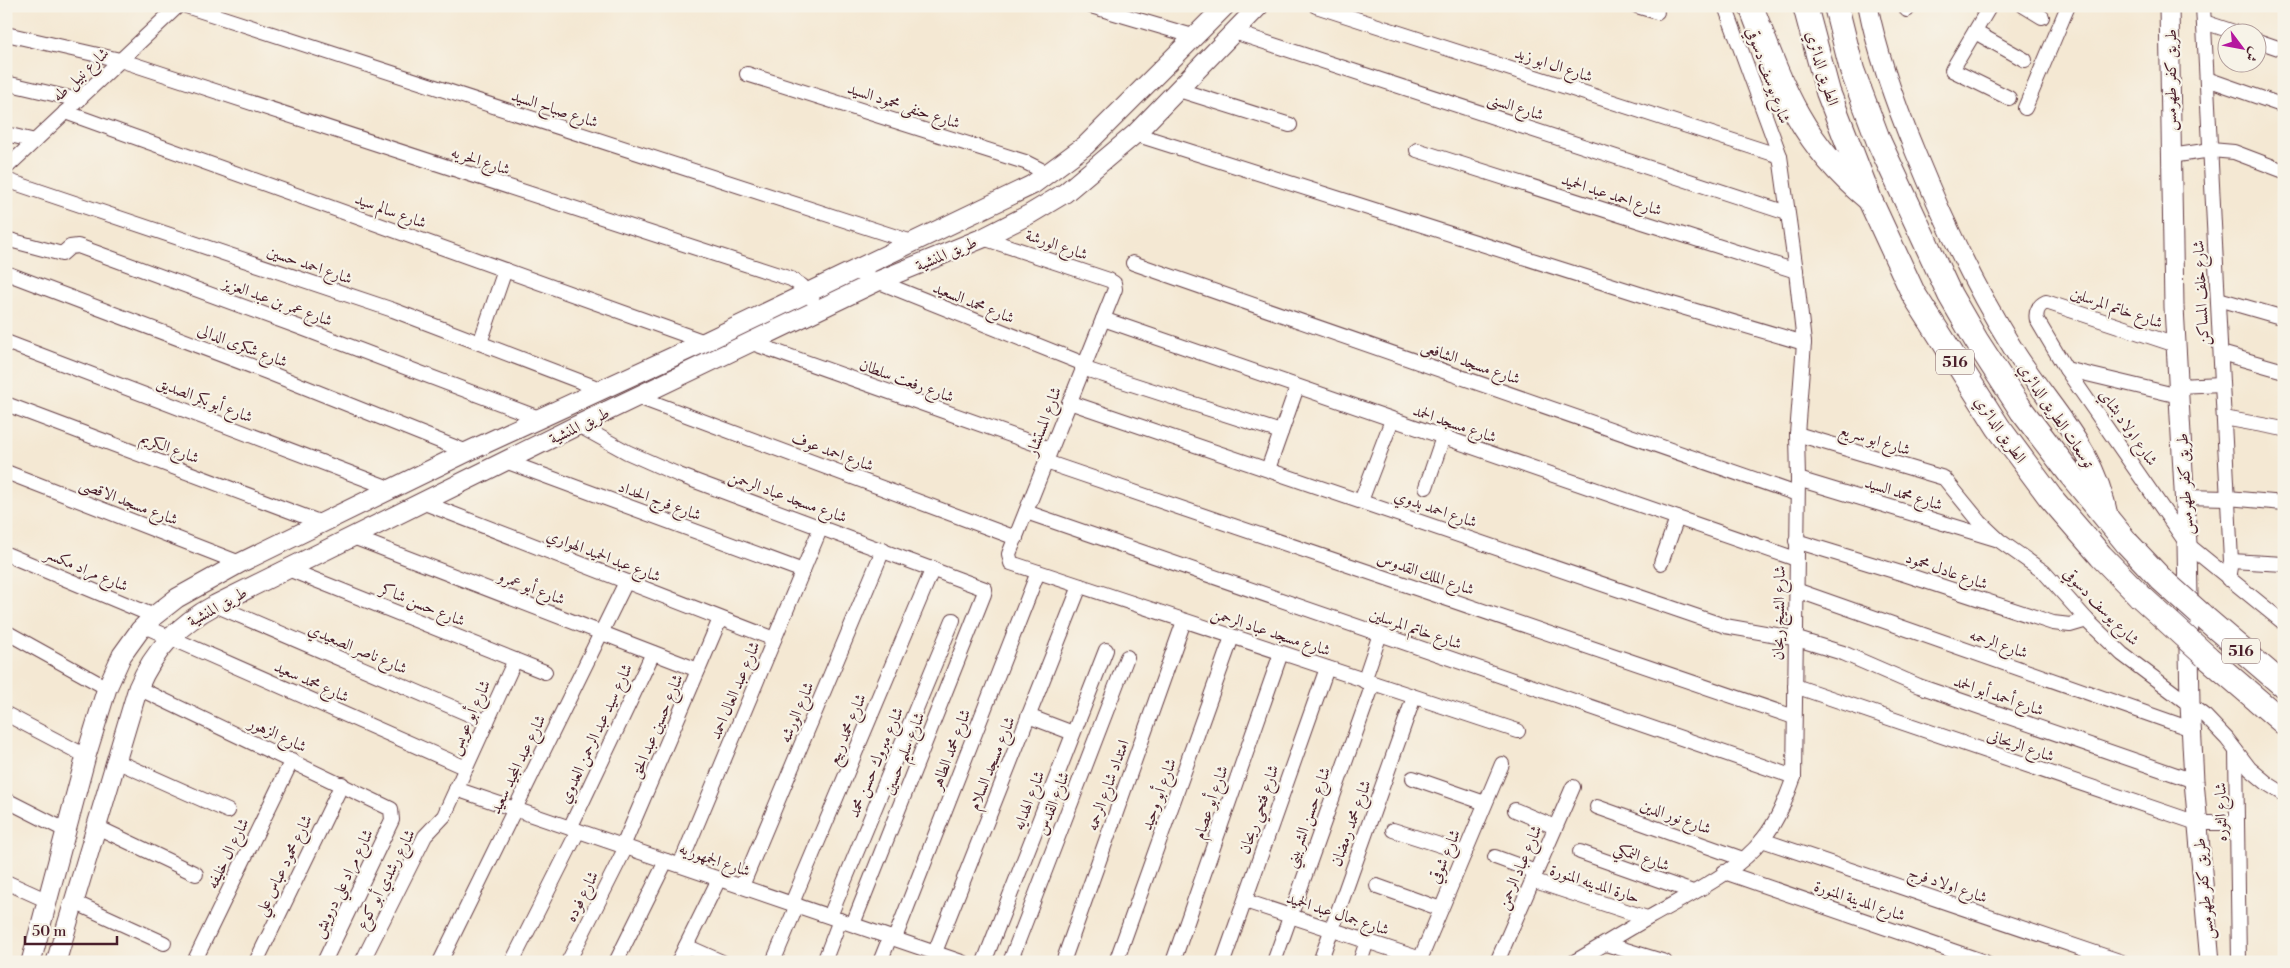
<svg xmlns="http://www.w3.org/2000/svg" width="2290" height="968" font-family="'Libre Bodoni',Amiri,serif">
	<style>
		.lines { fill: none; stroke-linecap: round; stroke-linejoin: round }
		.street-casing { stroke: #643d44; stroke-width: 16 }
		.secondary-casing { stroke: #643d44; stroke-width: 21 }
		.highway-casing { stroke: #643d44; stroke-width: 26 }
		.street { stroke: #fff; stroke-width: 14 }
		.secondary { stroke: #fff; stroke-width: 19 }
		.highway { stroke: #fff; stroke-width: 24 }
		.highway-bridge-casing { stroke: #643d44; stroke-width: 26; stroke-linecap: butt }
		.highway-bridge { stroke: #fff; stroke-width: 24 }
		.labels { text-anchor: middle; stroke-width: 4.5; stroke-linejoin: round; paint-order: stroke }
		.shield { fill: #f7f3e8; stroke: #7e5f64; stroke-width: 1 }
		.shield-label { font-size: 15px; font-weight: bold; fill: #4a1f2b }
		.street-label { font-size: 16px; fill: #4a1f2b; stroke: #f7f3e8 }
	</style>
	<rect width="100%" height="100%" fill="#f7f3e8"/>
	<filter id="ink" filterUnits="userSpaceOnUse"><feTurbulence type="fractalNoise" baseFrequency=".02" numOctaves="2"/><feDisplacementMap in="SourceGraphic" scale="10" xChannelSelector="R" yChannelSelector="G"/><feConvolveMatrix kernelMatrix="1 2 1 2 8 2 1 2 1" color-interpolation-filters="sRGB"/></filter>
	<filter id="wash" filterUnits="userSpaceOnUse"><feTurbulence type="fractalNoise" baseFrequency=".0096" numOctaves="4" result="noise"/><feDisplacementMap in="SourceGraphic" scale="20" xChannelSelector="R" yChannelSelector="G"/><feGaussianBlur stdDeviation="1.12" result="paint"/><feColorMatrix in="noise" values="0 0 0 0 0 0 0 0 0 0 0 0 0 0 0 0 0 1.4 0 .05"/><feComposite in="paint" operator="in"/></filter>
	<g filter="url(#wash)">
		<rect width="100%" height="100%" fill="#f4e8d3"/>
	</g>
	<g filter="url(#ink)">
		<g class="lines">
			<!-- street casing -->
			<g class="street-casing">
				<g id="street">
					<path d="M186 6 912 242"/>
					<path d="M1091 6 1196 37"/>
					<path d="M1316 6 1780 156"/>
					<path d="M1637 6 1657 12"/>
					<path d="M1990 6 1952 70 2009 98"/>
					<path d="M2024 6 2042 17"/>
					<path d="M2203 6 2231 561 2228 579"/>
					<path d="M1907 10 1909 6"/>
					<path d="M2204 22 2234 32"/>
					<path d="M1234 32 1787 213"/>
					<path d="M1975 32 2025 60"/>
					<path d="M6 34 120 60 791 279 802 286 812 299"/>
					<path d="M2258 41 2284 50"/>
					<path d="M747 74 1025 162 1049 174"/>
					<path d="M2207 79 2284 106"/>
					<path d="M6 83 79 100"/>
					<path d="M1179 90 1290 125"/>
					<path d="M2025 108 2068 6"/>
					<path d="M65 112 705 342"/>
					<path d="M6 134 35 141"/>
					<path d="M1135 134 1655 299 1804 343"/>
					<path d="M1417 150 1796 271"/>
					<path d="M2171 156 2211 150 2234 152 2284 171"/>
					<path d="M6 168 178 6"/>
					<path d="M6 180 393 310 600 389"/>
					<path d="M983 238 1109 280 1114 283 1115 289 1009 554 1011 563 1518 731"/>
					<path d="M6 239 62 254 70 247 78 246 299 327 539 418"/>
					<path d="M1133 263 1797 494"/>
					<path d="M852 271 1084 364"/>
					<path d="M6 273 267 372 467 452"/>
					<path d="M2218 299 2284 318"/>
					<path d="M1103 319 1796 559"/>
					<path d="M6 342 392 489"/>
					<path d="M480 343 505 270"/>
					<path d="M752 343 1050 449"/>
					<path d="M2176 345 2046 302C2039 305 2035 312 2037 320L2066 369 2187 544 2284 623"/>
					<path d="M2221 353 2284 371"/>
					<path d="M1082 368 1281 432"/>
					<path d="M2066 369 2179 396"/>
					<path d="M2178 386 2222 384"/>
					<path d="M638 397 1016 538"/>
					<path d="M1069 402 1725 626 1794 638 1843 653 1919 686 2194 781"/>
					<path d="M6 404 322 523"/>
					<path d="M2224 418 2284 429"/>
					<path d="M578 425 627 452 679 475 985 589 984 594 853 924"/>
					<path d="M1797 434 1944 478 1980 522 2000 541 2044 572 2087 620 2122 654 2206 717 2227 739 2250 769 2268 784 2284 794"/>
					<path d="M505 461 803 571"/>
					<path d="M1046 462 1794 717"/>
					<path d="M1268 469 1297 387"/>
					<path d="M6 472 240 563"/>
					<path d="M1798 479 1996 539"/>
					<path d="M1426 487 1443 437"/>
					<path d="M2184 497 2228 498 2284 503"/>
					<path d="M1361 501 1392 420"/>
					<path d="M422 502 774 639"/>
					<path d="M1026 512 1794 777"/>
					<path d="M353 537 698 670"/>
					<path d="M1796 541 1904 574 2053 623 2070 625 2087 620"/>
					<path d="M6 554 154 616"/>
					<path d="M2231 561 2284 564"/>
					<path d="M1661 563 1677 518"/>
					<path d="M288 569 545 672"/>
					<path d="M1796 590 2191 729"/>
					<path d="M215 605 487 722"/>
					<path d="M144 626 466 768"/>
					<path d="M6 632 107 688"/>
					<path d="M1364 681 1380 634"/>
					<path d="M1795 686 2197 823H2237"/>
					<path d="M138 688 391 809 392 820 324 962"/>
					<path d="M6 714 86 756"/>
					<path d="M1028 716 1073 733"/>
					<path d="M2236 751 2239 962"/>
					<path d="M116 761 228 811"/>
					<path d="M1413 778 1485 803"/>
					<path d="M456 789 962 962"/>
					<path d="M6 800 67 831"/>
					<path d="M1597 807 1743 859"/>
					<path d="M1515 810 1555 827"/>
					<path d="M97 827 196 874"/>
					<path d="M570 828 653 653"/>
					<path d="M1393 830 1465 853"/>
					<path d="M1762 840 2122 962"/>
					<path d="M623 846 720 619"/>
					<path d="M1580 852 1693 892"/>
					<path d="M1495 857 1536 872"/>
					<path d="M680 865 821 527"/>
					<path d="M1724 872 1985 962"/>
					<path d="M1532 880 1647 918"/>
					<path d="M6 882 48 901"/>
					<path d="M742 886 883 550"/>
					<path d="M1377 886 1441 909"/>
					<path d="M1245 901 1421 959"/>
					<path d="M74 902 164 943"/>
					<path d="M792 903 933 568"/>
					<path d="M830 916 953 620"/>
					<path d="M895 938 1038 572"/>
					<path d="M1606 944 1665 962"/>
					<path d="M686 946 722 962"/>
					<path d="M935 952 1080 586"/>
					<path d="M194 962 292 760"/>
					<path d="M256 962 342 784"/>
					<path d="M362 962 425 836 444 816 515 660"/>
					<path d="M440 962 626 582"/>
					<path d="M512 962 578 831"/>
					<path d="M568 962 626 847"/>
					<path d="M616 962 666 861"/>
					<path d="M678 962 719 879"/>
					<path d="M773 962 797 905"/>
					<path d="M824 962 840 920"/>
					<path d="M880 962 890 937"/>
					<path d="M984 962 1106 650"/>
					<path d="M1010 962 1127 657"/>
					<path d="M1063 962 1184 621"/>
					<path d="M1116 962 1232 637"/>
					<path d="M1173 962 1281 653"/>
					<path d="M1223 962 1327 668"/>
					<path d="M1274 962 1373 684"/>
					<path d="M1320 962 1414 697"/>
					<path d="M1360 962 1367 941"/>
					<path d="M1419 962 1502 764"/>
					<path d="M1497 962 1573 787"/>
					<path d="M1574 962C1600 947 1625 931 1650 917 1686 896 1738 872 1763 839 1778 820 1786 799 1794 777L1798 479 1797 434 1804 343 1796 271 1780 156 1725 6"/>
				</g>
			</g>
			<!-- secondary casing -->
			<g class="secondary-casing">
				<g id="secondary">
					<path d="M1868 6C1878 57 1896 106 1916 154 1943 220 1974 286 2012 347 2049 408 2096 446 2109 520"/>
					<path d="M2169 6 2174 307 2187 544 2190 704 2194 781 2210 962"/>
					<path d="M31 962 86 756 107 688 122 655 140 630 154 616 177 598 240 563 467 452 705 342 1032 185 1086 145 1225 6"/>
					<path d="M56 962 138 688C154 650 179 624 215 605L578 425 878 281 983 238 1030 214 1065 193 1135 134 1259 6"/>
				</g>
			</g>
			<!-- highway casing -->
			<g class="highway-casing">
				<g id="highway">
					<path d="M1751 6C1781 85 1800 142 1868 198"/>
					<path d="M1805 6 1828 92 1870 200 1913 293 1998 427 2050 497 2101 556 2140 596"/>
					<path d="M1836 6 1852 70 1879 142 1950 295 1976 340 2022 411 2071 475 2127 543"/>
					<path d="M2200 614 2284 686"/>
					<path d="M2206 656 2284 723"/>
				</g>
			</g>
			<!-- street -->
			<use href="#street" class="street"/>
			<!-- secondary -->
			<use href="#secondary" class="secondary"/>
			<!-- highway -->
			<use href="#highway" class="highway"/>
			<!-- highway-bridge casing -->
			<g class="highway-bridge-casing">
				<g id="highway-bridge">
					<path d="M2127 543 2161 579 2200 614"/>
					<path d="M2140 596 2206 656"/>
				</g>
			</g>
			<!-- highway-bridge -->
			<use href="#highway-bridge" class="highway-bridge"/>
		</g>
	</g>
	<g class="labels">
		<!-- shield labels -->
		<g class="shield">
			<rect x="1936" y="349.5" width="38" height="25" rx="4"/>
			<rect x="2222" y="638.5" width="38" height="25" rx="4"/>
		</g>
		<g class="shield-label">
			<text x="1955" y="367">516</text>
			<text x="2241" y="656">516</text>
		</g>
		<!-- street labels -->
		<g class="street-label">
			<text transform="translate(1554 64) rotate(18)" y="6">شارع ال ابو زيد</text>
			<text transform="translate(1823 68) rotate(73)" y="6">الطريق الدائري</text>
			<text transform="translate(80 74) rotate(-43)" y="6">شارع نبيل طه</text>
			<text transform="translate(1769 75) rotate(70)" y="6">شارع يوسف دسوقي</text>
			<text transform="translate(2170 80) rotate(-90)" y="6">طريق كفر طهرمس</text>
			<text transform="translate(904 105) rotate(18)" y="6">شارع حنفى محمود السيد</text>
			<text transform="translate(1516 106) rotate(18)" y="6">شارع السنى</text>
			<text transform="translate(555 108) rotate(18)" y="6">شارع صباح السيد</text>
			<text transform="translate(481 160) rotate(18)" y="6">شارع الحريه</text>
			<text transform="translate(1612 194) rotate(18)" y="6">شارع احمد عبد الحميد</text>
			<text transform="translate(391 210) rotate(20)" y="6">شارع سالم سيد</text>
			<text transform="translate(1057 244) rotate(19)" y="6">شارع الورشة</text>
			<text transform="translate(946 253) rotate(-23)" y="6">طريق المنشية</text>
			<text transform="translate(310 264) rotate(19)" y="6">شارع احمد حسين</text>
			<text transform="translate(2200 293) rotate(-93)" y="6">شارع خلف المساكن</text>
			<text transform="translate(278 301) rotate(20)" y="6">شارع عمر بن عبد العزيز</text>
			<text transform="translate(974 302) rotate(22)" y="6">شارع محمد السعيد</text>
			<text transform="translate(2117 307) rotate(19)" y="6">شارع خاتم المرسلين</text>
			<text transform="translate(243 345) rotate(21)" y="6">شارع شكرى الدالى</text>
			<text transform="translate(1471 362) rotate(19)" y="6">شارع مسجد الشافعى</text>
			<text transform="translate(907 380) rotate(20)" y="6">شارع رفعت سلطان</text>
			<text transform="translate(205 399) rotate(21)" y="6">شارع أبو بكر الصديق</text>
			<text transform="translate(2057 415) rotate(56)" y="6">توسعات الطريق الدائري</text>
			<text transform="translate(1043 421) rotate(-69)" y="6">شارع المستشار</text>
			<text transform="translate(1455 423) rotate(19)" y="6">شارع مسجد الحمد</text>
			<text transform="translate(579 425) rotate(-26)" y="6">طريق المنشية</text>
			<text transform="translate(2129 427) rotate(55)" y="6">شارع اولاد بشاي</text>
			<text transform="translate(2001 429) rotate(55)" y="6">الطريق الدائري</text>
			<text transform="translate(1875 439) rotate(17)" y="6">شارع ابو سريع</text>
			<text transform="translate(170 447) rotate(21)" y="6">شارع الكريم</text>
			<text transform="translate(833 451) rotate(20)" y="6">شارع احمد عوف</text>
			<text transform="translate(2184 484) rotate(-93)" y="6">طريق كفر طهرمس</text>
			<text transform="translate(1904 493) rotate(17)" y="6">شارع محمد السيد</text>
			<text transform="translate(788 496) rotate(20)" y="6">شارع مسجد عباد الرحمن</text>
			<text transform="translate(660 500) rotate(20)" y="6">شارع فرج الحداد</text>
			<text transform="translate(129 501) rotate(21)" y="6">شارع مسجد الاقصى</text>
			<text transform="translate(1436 508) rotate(19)" y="6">شارع احمد بدوي</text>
			<text transform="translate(604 555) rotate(21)" y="6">شارع عبد الحميد الهواري</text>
			<text transform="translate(87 569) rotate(23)" y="6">شارع مراد مكسر</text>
			<text transform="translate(1947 570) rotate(19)" y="6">شارع عادل محمود</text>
			<text transform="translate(1426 573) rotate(19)" y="6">شارع الملك القدوس</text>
			<text transform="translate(532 587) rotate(21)" y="6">شارع أبو عمرو</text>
			<text transform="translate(423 604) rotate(22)" y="6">شارع حسن شاكر</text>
			<text transform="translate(217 606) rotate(-29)" y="6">طريق المنشية</text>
			<text transform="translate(2102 606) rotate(46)" y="6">شارع يوسف دسوقي</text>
			<text transform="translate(1778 613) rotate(-89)" y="6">شارع الشيخ ريحان</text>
			<text transform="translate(1416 628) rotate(19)" y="6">شارع خاتم المرسلين</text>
			<text transform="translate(1271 631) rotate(18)" y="6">شارع مسجد عباد الرحمن</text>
			<text transform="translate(1999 643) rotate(19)" y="6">شارع الرحمه</text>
			<text transform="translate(358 648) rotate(23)" y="6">شارع ناصر الصعيدي</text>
			<text transform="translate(312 681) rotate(24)" y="6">شارع محمد سعيد</text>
			<text transform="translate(734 690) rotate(-67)" y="6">شارع عبد العال احمد</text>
			<text transform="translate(1999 695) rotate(19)" y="6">شارع أحمد أبو الحمد</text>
			<text transform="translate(796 712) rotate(-67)" y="6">شارع الورشه</text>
			<text transform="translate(469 717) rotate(-66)" y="6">شارع أبو عويس</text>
			<text transform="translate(656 726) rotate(-67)" y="6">شارع حسين عبد الحق</text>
			<text transform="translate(846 729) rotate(-67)" y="6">شارع محمد ربيع</text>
			<text transform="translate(595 733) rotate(-65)" y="6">شارع سيد عبد الرحمن العدوي</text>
			<text transform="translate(278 734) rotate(25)" y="6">شارع الزهور</text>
			<text transform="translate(2021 745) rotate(19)" y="6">شارع الريحانى</text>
			<text transform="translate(950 749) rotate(-69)" y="6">شارع محمد الطاهر</text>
			<text transform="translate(903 753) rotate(-68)" y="6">شارع سليم حسين</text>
			<text transform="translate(875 762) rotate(-67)" y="6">شارع مبروك حسن محمد</text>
			<text transform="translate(991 763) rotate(-68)" y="6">شارع مسجد السلام</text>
			<text transform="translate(517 764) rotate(-64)" y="6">شارع عبد المجيد سعيد</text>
			<text transform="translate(1107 785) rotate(-70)" y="6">امتداد شارع الرحمه</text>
			<text transform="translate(1158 794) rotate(-70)" y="6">شارع أبو وحيد</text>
			<text transform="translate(1028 800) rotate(-69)" y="6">شارع الهدايه</text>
			<text transform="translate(1210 802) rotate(-71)" y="6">شارع أبو عصام</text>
			<text transform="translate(1052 803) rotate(-69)" y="6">شارع القدس</text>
			<text transform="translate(1258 809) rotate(-71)" y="6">شارع فتحي ريحان</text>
			<text transform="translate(2220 812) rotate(-91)" y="6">شارع الثوره</text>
			<text transform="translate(1676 816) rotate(20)" y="6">شارع نور الدين</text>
			<text transform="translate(1307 817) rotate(-70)" y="6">شارع حسن الشربيني</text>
			<text transform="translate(1350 823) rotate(-70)" y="6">شارع محمد رمضان</text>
			<text transform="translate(227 853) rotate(-64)" y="6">شارع ال خليفه</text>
			<text transform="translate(1444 856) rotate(-67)" y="6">شارع شوقي</text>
			<text transform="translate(1642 856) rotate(19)" y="6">شارع النمكي</text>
			<text transform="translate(715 859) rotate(19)" y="6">شارع الجمهوريه</text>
			<text transform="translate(283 865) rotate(-64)" y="6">شارع محمود عباس علي</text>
			<text transform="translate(1519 867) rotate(-67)" y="6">شارع عباد الرحمن</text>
			<text transform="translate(385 879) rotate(-63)" y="6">شارع رشدي أبو كوع</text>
			<text transform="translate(342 883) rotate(-64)" y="6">شارع مراد علي درويش</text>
			<text transform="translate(1595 883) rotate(18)" y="6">حارة المدينه المنورة</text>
			<text transform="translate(1948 884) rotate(19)" y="6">شارع اولاد فرج</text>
			<text transform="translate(2203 889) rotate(-95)" y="6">طريق كفر طهرمس</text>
			<text transform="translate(581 896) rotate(-63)" y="6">شارع فوده</text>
			<text transform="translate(1860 900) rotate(19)" y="6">شارع المدينة المنورة</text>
			<text transform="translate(1338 913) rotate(18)" y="6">شارع جمال عبد الحميد</text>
		</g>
	</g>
	<!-- margin -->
	<rect width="2290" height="968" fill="none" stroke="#f7f3e8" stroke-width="25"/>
	<!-- north arrow -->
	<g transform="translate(2242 48) rotate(122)"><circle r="24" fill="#f7f3e8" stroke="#b29e9c"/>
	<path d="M0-4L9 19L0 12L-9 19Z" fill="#b5179e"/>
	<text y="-8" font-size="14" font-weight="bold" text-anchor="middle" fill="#4a1f2b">ش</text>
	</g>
	<!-- scale -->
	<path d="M25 936v8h92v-8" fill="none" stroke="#4a1f2b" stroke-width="2.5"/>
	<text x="32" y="936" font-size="15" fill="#4a1f2b" stroke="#f7f3e8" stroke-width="4" paint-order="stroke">50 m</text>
</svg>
